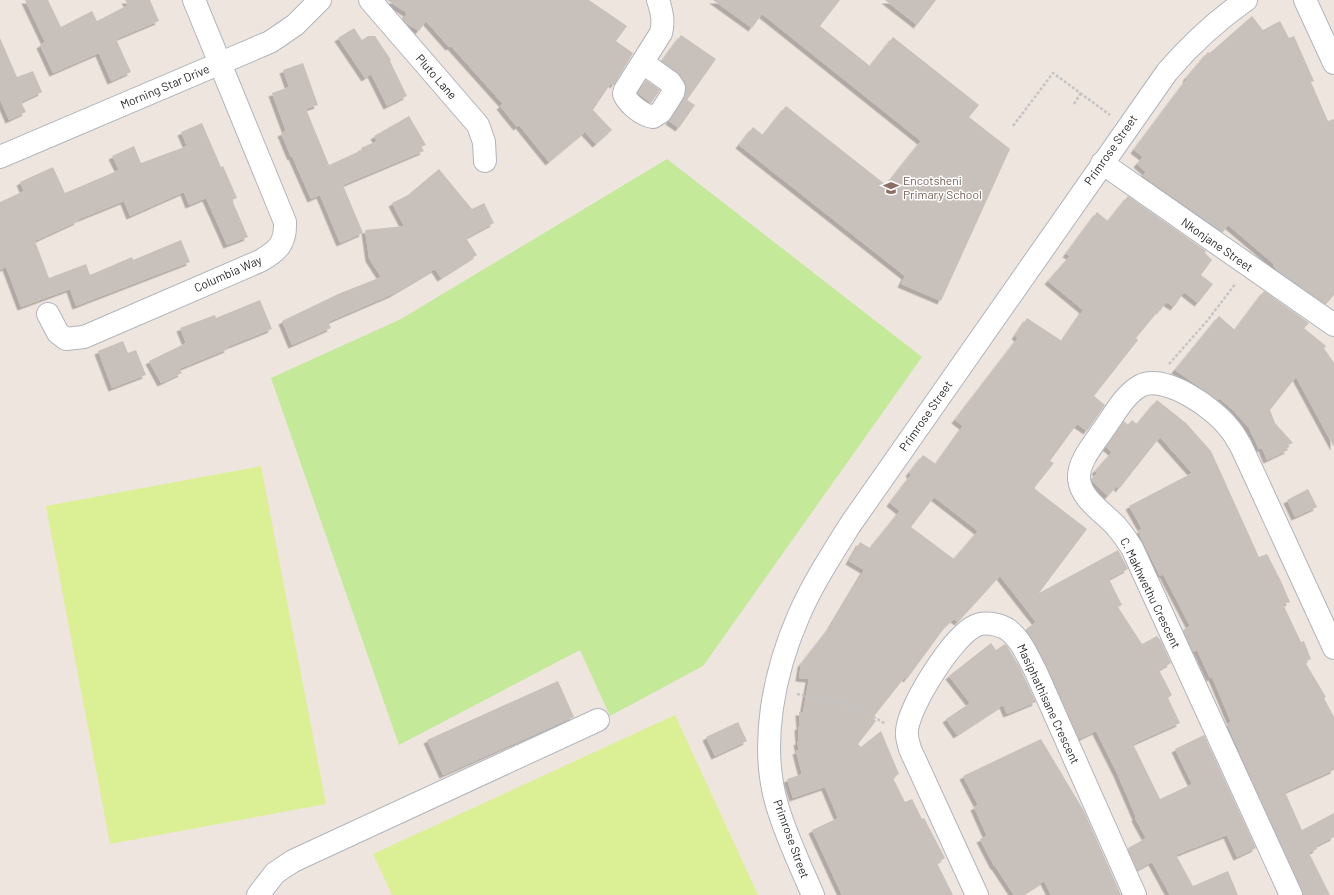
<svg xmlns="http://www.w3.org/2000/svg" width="1334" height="895" font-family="Barlow,sans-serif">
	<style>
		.green { fill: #c3e999 }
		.pitch { fill: #dbf094 }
		.building { fill: #c8c0ba; fill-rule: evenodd; filter: url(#shadow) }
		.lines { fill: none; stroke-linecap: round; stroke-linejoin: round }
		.minor-casing { stroke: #afb5bd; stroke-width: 24 }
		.path { stroke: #c4c4c4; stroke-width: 2.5; stroke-dasharray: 3 2; stroke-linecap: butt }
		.minor { stroke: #fff; stroke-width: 22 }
		.labels { text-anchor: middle; stroke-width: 3; stroke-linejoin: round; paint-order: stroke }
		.street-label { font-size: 12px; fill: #2d2d2d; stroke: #fff }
		.education-label { font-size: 12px; fill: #785e54; stroke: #fff; text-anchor: start }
	</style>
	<defs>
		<filter id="shadow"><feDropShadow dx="-3.5" dy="3.5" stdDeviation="0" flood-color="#0004"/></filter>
	</defs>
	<rect width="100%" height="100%" fill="#efe5df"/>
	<!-- green -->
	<path class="green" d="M667 159 922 357 703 666 610 716 580 650 399 745 271 378 401 319Z"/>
	<!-- pitch -->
	<g class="pitch">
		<path d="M261 466 326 804 110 844 46 506Z"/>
		<path d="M675 715 758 895H392L373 854Z"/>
	</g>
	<!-- building -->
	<g class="building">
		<path d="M25 0H48L61 27 92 11 97 21 128 5 125 0H150L159 21 116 39 131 72 111 81 99 53 53 73 40 45 45 42Z"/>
		<path d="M387 0H589L627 26 616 41 633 53 614 85 611 83 593 110 612 130 596 144 585 132 549 162 519 125 517 127 500 106 503 104 451 46 449 47 426 21 419 31 406 23 403 20 407 13Z"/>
		<path d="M713 0H840L820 26 870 66 893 37 979 105 969 117 1010 149 941 301 901 284 905 276 739 145 753 127 763 135 786 106 886 185 921 141 762 14 752 28Z"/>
		<path d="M885 0H936L917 25Z"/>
		<path d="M1252 16 1263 30 1280 21 1289 38 1294 36 1314 81 1311 82 1328 121 1334 119V295L1326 304 1278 271 1273 266 1274 264 1228 225 1223 232 1143 176 1146 172 1137 164 1143 157 1134 150 1187 79 1186 78 1208 52 1210 53Z"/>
		<path d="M354 28 362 40 368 36H375L391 60 390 61 407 96 387 106 371 74 365 78 338 38Z"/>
		<path d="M681 35 716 59 687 100 695 105 679 128 669 121 684 99 686 85 677 72 662 61Z"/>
		<path d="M0 38 17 77 33 71 42 92 21 102 26 112 9 120 0 99Z"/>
		<path d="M303 63 318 105 306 109 329 165 362 150 361 148 377 141 374 136 409 116 426 145 421 147 424 151 343 185 363 233 340 243 320 195 311 199 292 156 291 157 281 133 286 131 272 93 289 87 283 70Z"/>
		<path d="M646 80 660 90 651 103 638 93Z"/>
		<path d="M202 123 221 167 223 166 237 198 232 200 248 237 227 245 206 198 189 205 184 192 130 216 124 201 77 220 78 221 35 241 49 278 86 264 90 275 132 257 133 260 181 240 190 262 76 306 70 289 21 307 6 267 0 270V202L24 191 20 182 53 167 65 193 119 170 112 156 134 146 141 163 187 146 181 132Z"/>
		<path d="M439 169 472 209 484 203 494 223 466 238 477 255 441 278 435 269 393 294 328 322 331 328 292 345 282 321 338 294 381 277 369 258 365 230 404 226 392 203 408 195Z"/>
		<path d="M1128 196 1206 251 1205 253 1212 260 1201 275 1213 284 1198 303 1184 292 1174 307 1166 302 1160 311 1159 310 1136 338 1138 340 1094 396 1105 405 1089 428 1087 431 1077 424 1050 461 1054 463 1035 487V489L1087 529 1039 593 1118 550 1128 569 1109 579 1122 605 1118 607 1142 644 1157 636 1161 641 1171 663 1159 670 1172 695 1168 698 1180 723 1133 744 1160 799 1192 784 1175 749 1204 735 1256 848 1237 857 1227 835 1176 855 1193 886 1228 871 1238 895H1170L1152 862 1137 870 1128 848 1146 838 1135 818 1136 817 1117 773 1096 731 1079 739 1047 666 1026 629 1036 622 1000 576 958 622 954 619 945 627 907 679 905 677 875 715 873 718 876 721 858 744 861 747 881 731 899 774 893 778 905 802 912 799 922 819 924 818 945 858 937 863 953 895H842L812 830 838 818 825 787 793 798 787 779 802 774 796 751 799 750 797 742 799 741 798 727 800 726 799 712H803L809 679 799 678 801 664 830 627 864 570 849 561 860 542 870 548 900 511 890 503 911 475 909 473 923 455 936 464 963 426 955 420 1018 338 1015 336 1027 318 1062 341 1083 310 1048 281 1070 256 1066 254 1097 212 1108 221ZM934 497 978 531 954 559 911 527Z"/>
		<path d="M1264 291 1309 323 1304 328 1326 346 1324 348 1334 363V447L1296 377 1270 410 1275 423 1293 443 1286 446 1288 450 1267 460 1262 448 1259 449 1249 428 1234 411 1219 398 1218 400 1175 370 1219 316 1235 330Z"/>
		<path d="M260 300 272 329 227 347 228 349 179 369 182 373 161 383 149 361 186 343 180 328 215 315 216 318Z"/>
		<path d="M123 341 128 353 136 350 146 375 112 388 98 351Z"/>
		<path d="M1157 400 1186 423 1211 451 1259 557 1267 554 1280 579 1290 602 1283 604 1301 642 1304 641 1311 659 1305 662 1326 697 1324 698 1334 717V770L1285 792 1302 830 1334 813V837L1316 846 1317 849 1309 853 1330 895H1303L1227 724 1231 722 1212 677 1210 678 1197 650 1193 652 1183 630 1190 626 1163 574 1160 576 1150 556 1138 531 1142 529 1129 506 1192 473 1160 437 1119 489 1117 486 1108 496 1093 482 1092 479 1097 473 1095 471 1112 452 1106 447 1124 421 1128 425 1132 420 1137 424Z"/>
		<path d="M1308 489 1317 507 1295 517 1287 500Z"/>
		<path d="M991 643 996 650 1005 644 1007 646 1019 666 1036 702 1007 714 1003 705 957 735 946 719 970 703 949 676Z"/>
		<path d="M558 681 574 717 443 775 427 740Z"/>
		<path d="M738 722 747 741 715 756 706 737Z"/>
		<path d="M1041 739 1084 811 1121 895H1051L1044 881 1022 895H1014L995 866H994L980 839 987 836 974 807 978 805 963 776Z"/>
	</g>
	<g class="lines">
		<!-- minor casing -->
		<g class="minor-casing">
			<g id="minor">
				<path d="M370 0 478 125 484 142 485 161"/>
				<path d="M1305 0 1334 63"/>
				<path d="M643 63 670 82 674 88 673 93 661 112 653 117C642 115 628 104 624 94L625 90 661 33C664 21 662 12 658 0"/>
				<path d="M0 157 270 42 295 25 320 0"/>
				<path d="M1102 163 1334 325"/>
				<path d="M48 314 58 333 66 339 84 337 260 261C278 251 286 243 285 222L194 0"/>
				<path d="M258 895 275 873 293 861 598 720"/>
				<path d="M813 895C800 865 786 836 777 805 759 744 774 672 799 615 813 583 832 554 850 525L1167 72C1191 44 1216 21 1246 0"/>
				<path d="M977 895 910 749C909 744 906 737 907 731 908 707 953 636 975 626 984 621 998 624 1007 629 1021 639 1028 657 1036 672L1135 895"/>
				<path d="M1291 895 1132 548C1127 540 1122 533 1116 526 1103 512 1081 499 1079 479 1078 461 1094 444 1103 430 1114 415 1124 395 1140 386 1165 373 1215 409 1229 428 1234 433 1237 440 1241 446L1334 648"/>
			</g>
		</g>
		<!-- path -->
		<g class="path">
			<path d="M1074 104 1081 93"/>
			<path d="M1013 126 1053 73 1110 115"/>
			<path d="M1169 364 1207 321 1236 283"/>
			<path d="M797 694 856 707 886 724"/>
		</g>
		<!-- minor -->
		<use href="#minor" class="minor"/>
	</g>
	<!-- icons -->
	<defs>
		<g id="school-bare" transform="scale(1.2)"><path d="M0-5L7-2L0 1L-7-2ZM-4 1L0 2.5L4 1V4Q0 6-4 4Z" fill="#8d6e63" stroke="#fff" stroke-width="2.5" paint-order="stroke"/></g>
	</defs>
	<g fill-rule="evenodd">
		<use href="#school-bare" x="891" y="188"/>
	</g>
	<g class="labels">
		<!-- street labels -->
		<g class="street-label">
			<text transform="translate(436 77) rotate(49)" y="4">Pluto Lane</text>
			<text transform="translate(165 87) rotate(-23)" y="4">Morning Star Drive</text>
			<text transform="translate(1111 150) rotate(-55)" y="4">Primrose Street</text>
			<text transform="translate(1217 245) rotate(35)" y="4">Nkonjane Street</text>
			<text transform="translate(228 274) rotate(-24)" y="4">Columbia Way</text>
			<text transform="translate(926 416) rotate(-55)" y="4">Primrose Street</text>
			<text transform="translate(1150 593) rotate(64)" y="4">C. Makhwethu Crescent</text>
			<text transform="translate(1048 704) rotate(65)" y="4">Masiphathisane Crescent</text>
			<text transform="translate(791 839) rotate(70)" y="4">Primrose Street</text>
		</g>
		<!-- education labels -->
		<g class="education-label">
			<text x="903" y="185">Encotsheni<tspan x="903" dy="14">Primary School</tspan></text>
		</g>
	</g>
</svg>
